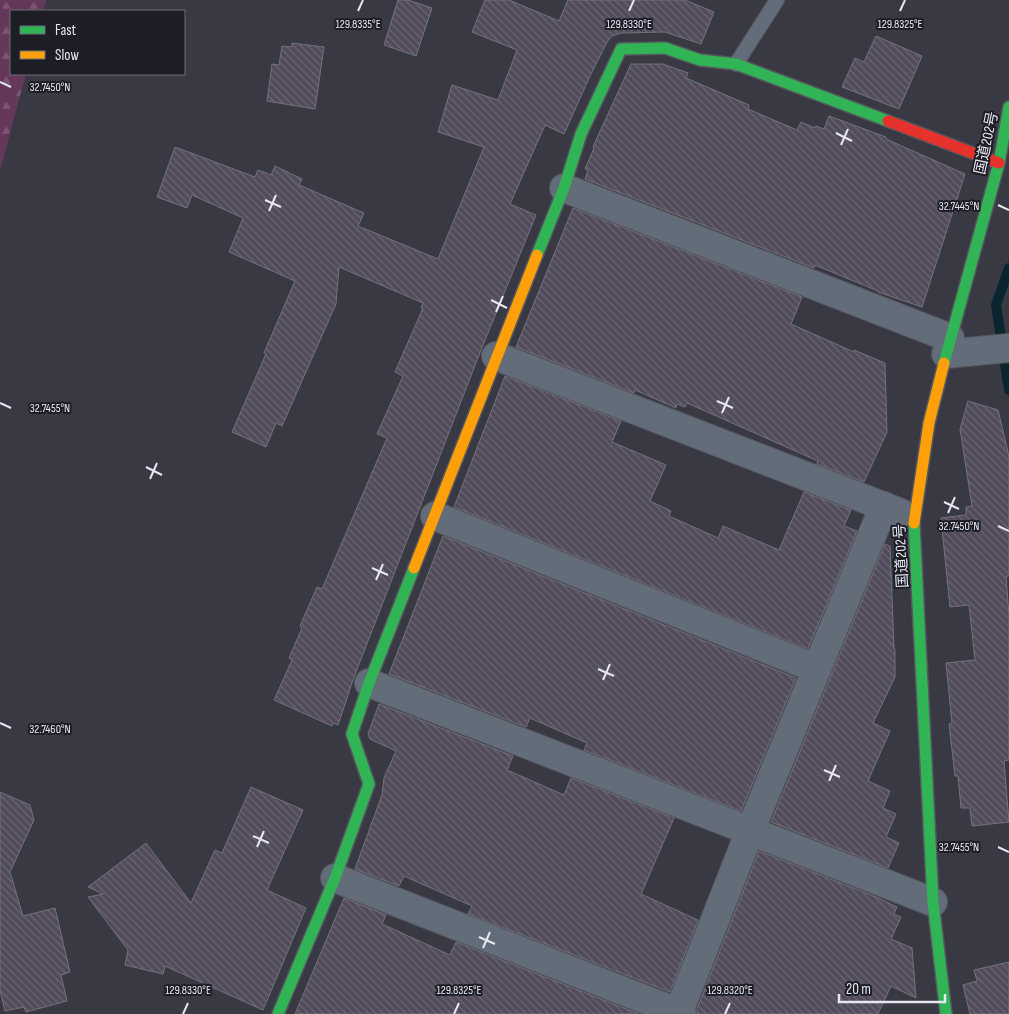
<svg xmlns="http://www.w3.org/2000/svg" width="1009" height="1014" font-family="'Sofia Sans Condensed','Noto Sans JP',sans-serif">
	<style>
		.forest { fill: url(#forest-firs) }
		.lines { fill: none; stroke-linecap: round; stroke-linejoin: round }
		.stream { stroke: #0b252e; stroke-width: 10 }
		.building { fill: url(#building-back-hatch); stroke: #74737b }
		.lane-casing { stroke: #55565e; stroke-width: 16 }
		.street-casing { stroke: #55565e; stroke-width: 30 }
		.fast-casing { stroke: #55565e; stroke-width: 14 }
		.slow-casing { stroke: #55565e; stroke-width: 14 }
		.jam-casing { stroke: #55565e; stroke-width: 14 }
		.lane { stroke: #636c79; stroke-width: 14 }
		.street { stroke: #636c79; stroke-width: 28 }
		.fast { stroke: #30b455; stroke-width: 11 }
		.slow { stroke: #ff9f0a; stroke-width: 11 }
		.jam { stroke: #e5322d; stroke-width: 11 }
		.ticks { fill: none; stroke: #e6e7f3; stroke-width: 2 }
		.labels { text-anchor: middle; stroke-width: 4; stroke-linejoin: round; paint-order: stroke }
		.street-label { font-size: 15px; fill: #e6e7f3; stroke: #1d1d26 }
		.ticks-label { font-size: 12px; text-anchor: middle; fill: #e6e7f3; stroke: #1d1d26; stroke-width: 4; stroke-linejoin: round; paint-order: stroke }
	</style>
	<defs>
		<pattern id="forest-firs" width="22" height="20" patternUnits="userSpaceOnUse" patternTransform="scale(1.25)"><rect width="22" height="20" fill="#65385a"/><path d="M5 1l3.5 6h-7zM16 11l3.5 6h-7z" fill="#7b5572"/></pattern>
		<pattern id="building-back-hatch" width="6" height="6" patternUnits="userSpaceOnUse" patternTransform="scale(1.25)"><rect width="6" height="6" fill="#514b5b"/><path d="M-1 5l2 2M0 0l6 6M5-1l2 2" fill="none" stroke="#6a6573"/></pattern>
	</defs>
	<rect width="100%" height="100%" fill="#383943"/>
	<!-- forest -->
	<path class="forest" d="M0 0H46L43 11H11V74H26L0 170Z"/>
	<g class="lines">
		<!-- stream -->
		<path class="stream" d="M1009 268 996 305 1009 390"/>
	</g>
	<!-- building -->
	<g class="building">
		<path d="M398 0H408L432 8 416 56 384 45Z"/>
		<path d="M485 0H509L559 21 568 0H685L714 12 701 44 665 32 621 33 612 36 607 42 590 76 564 134 545 125 510 204 536 215 481 350 354 677 338 725 333 723 332 726 274 700 292 660 289 658 302 628 300 626 317 587 322 589 387 438 377 434 403 376 395 372 423 308H421L423 303 339 267 336 304 282 426 276 423 266 447 232 432 266 354 264 353 295 281 229 252 243 218 192 195 187 208 157 197 175 147 255 177 258 170 271 175 275 166 302 179 299 185 364 213 358 226 438 259 484 147 438 132 452 85 498 100 517 50 472 32Z"/>
		<path d="M876 36 922 56 899 109 842 87 855 58 864 62Z"/>
		<path d="M292 43 324 47 315 109 267 101 272 64 279 65 282 46 292 47Z"/>
		<path d="M631 64H663L688 73 686 78 749 105 748 109 797 130 801 122 815 128 816 126 824 129 829 116 886 137V139L965 174 922 307 878 292V291L815 265 814 268 585 179 588 170 585 169 594 148 593 147 596 140Z"/>
		<path d="M573 208 802 297 791 324 854 352V350L885 363 887 432 864 482 817 464 818 461 687 403 685 407 677 404 676 408 635 390 634 393 516 347Z"/>
		<path d="M505 376 621 421 612 442 666 465 650 501 671 511 669 516 718 538 723 526 779 550 804 492 851 510 844 526 857 531 808 649 454 507Z"/>
		<path d="M968 401 998 410 1009 456V576H1006L1009 615V760L1004 761 1009 822 972 826 970 808H961L958 776H955L949 724 952 723 946 663 975 660 969 605 950 607 941 518 966 515V507L972 506 960 429Z"/>
		<path d="M443 536 796 678 741 811 584 750 587 743 530 718 526 727 389 674Z"/>
		<path d="M885 544 890 546 894 649H895V677L873 723 890 731 868 781 890 791 883 808 896 814 886 837 899 843 888 868 771 822Z"/>
		<path d="M379 704 513 756 507 770 564 795 571 778 674 818 641 894 698 920 670 992 468 914 472 906 404 876 399 886 355 869 382 795 384 778 396 751 370 739 368 734Z"/>
		<path d="M251 787 303 810 267 890 306 908 263 1010 165 966 163 974 125 965 128 950 88 897 103 894 88 887 146 843 191 903 215 850 222 853Z"/>
		<path d="M0 792 30 805 34 820 10 872 23 916 55 908 70 972 61 975 67 1001 26 1012 24 1007 5 1011 0 990Z"/>
		<path d="M759 851 876 897 897 907 894 914 901 917 891 939 912 948 916 998 891 986 878 1014H697V1009Z"/>
		<path d="M344 898 386 915 382 924 450 955 456 942 639 1014H295Z"/>
		<path d="M1009 962V1014H970L963 985 977 981 974 970Z"/>
	</g>
	<g class="lines">
		<!-- lane casing -->
		<g class="lane-casing">
			<path id="lane" d="M736 64 777 0"/>
		</g>
		<!-- street casing -->
		<g class="street-casing">
			<g id="street">
				<path d="M564 188 950 338"/>
				<path d="M946 354 1009 348"/>
				<path d="M496 356 901 513"/>
				<path d="M435 516 817 669"/>
				<path d="M369 683 933 902"/>
				<path d="M335 878 682 1014"/>
				<path d="M678 1014 750 831 884 506"/>
			</g>
		</g>
		<!-- fast casing -->
		<g class="fast-casing">
			<g id="fast">
				<path d="M537 255 564 188 581 134 621 49 665 48 700 60 736 64 888 121"/>
				<path d="M944 363 999 163 1009 107"/>
				<path d="M914 523 933 902 946 1014"/>
				<path d="M278 1014 335 878 369 784 352 734 369 683 414 568"/>
			</g>
		</g>
		<!-- slow casing -->
		<g class="slow-casing">
			<g id="slow">
				<path d="M914 523 929 423 944 363"/>
				<path d="M414 568 537 255"/>
			</g>
		</g>
		<!-- jam casing -->
		<g class="jam-casing">
			<path id="jam" d="M888 121 999 163"/>
		</g>
		<!-- lane -->
		<use href="#lane" class="lane"/>
		<!-- street -->
		<use href="#street" class="street"/>
		<!-- fast -->
		<use href="#fast" class="fast"/>
		<!-- slow -->
		<use href="#slow" class="slow"/>
		<!-- jam -->
		<use href="#jam" class="jam"/>
	</g>
	<!-- ticks -->
	<path class="ticks" d="M358 11 363 0M629 11 634 0M900 11 905 0M0 82 11 87M836 133 852 141M841 145 848 129M265 200 281 207M998 205 1009 210M269 211 276 195M491 300 507 308M496 312 503 296M717 401 733 408M0 403 11 408M722 413 729 397M146 467 162 475M150 479 157 463M944 502 959 509M948 513 955 497M998 526 1009 531M372 568 388 575M376 580 383 564M598 669 614 676M603 680 610 664M0 723 11 728M824 770 840 777M829 781 836 765M253 836 269 843M257 847 264 831M998 847 1009 852M479 937 495 944M483 948 490 932M183 1014 188 1003M454 1014 459 1003M725 1014 730 1003"/>
	<g class="labels">
		<!-- street labels -->
		<g class="street-label">
			<text transform="translate(986 143) rotate(-78)" y="5">国道202号</text>
			<text transform="translate(901 556) rotate(-93)" y="5">国道202号</text>
		</g>
	</g>
	<g class="ticks-label">
		<text x="358" y="28">129.8335°E</text>
		<text x="629" y="28">129.8330°E</text>
		<text x="900" y="28">129.8325°E</text>
		<text x="50" y="91">32.7450°N</text>
		<text x="959" y="210">32.7445°N</text>
		<text x="50" y="412">32.7455°N</text>
		<text x="959" y="530">32.7450°N</text>
		<text x="50" y="733">32.7460°N</text>
		<text x="959" y="851">32.7455°N</text>
		<text x="188" y="994">129.8330°E</text>
		<text x="459" y="994">129.8325°E</text>
		<text x="730" y="994">129.8320°E</text>
	</g>
	<!-- legend -->
	<rect x="10" y="10" width="175" height="65" fill="#1d1d26" stroke="#6d6e78"/>
	<rect x="20" y="26" width="25" height="8" fill="#30b455" stroke="#6d6e78"/>
	<text x="55" y="35" font-size="15" fill="#e6e7f3">Fast</text>
	<rect x="20" y="51" width="25" height="8" fill="#ff9f0a" stroke="#6d6e78"/>
	<text x="55" y="60" font-size="15" fill="#e6e7f3">Slow</text>
	<!-- scale -->
	<path d="M839 994v8h106v-8" fill="none" stroke="#e6e7f3" stroke-width="2.5"/>
	<text x="846" y="994" font-size="15" fill="#e6e7f3" stroke="#1d1d26" stroke-width="4" paint-order="stroke">20 m</text>
</svg>
